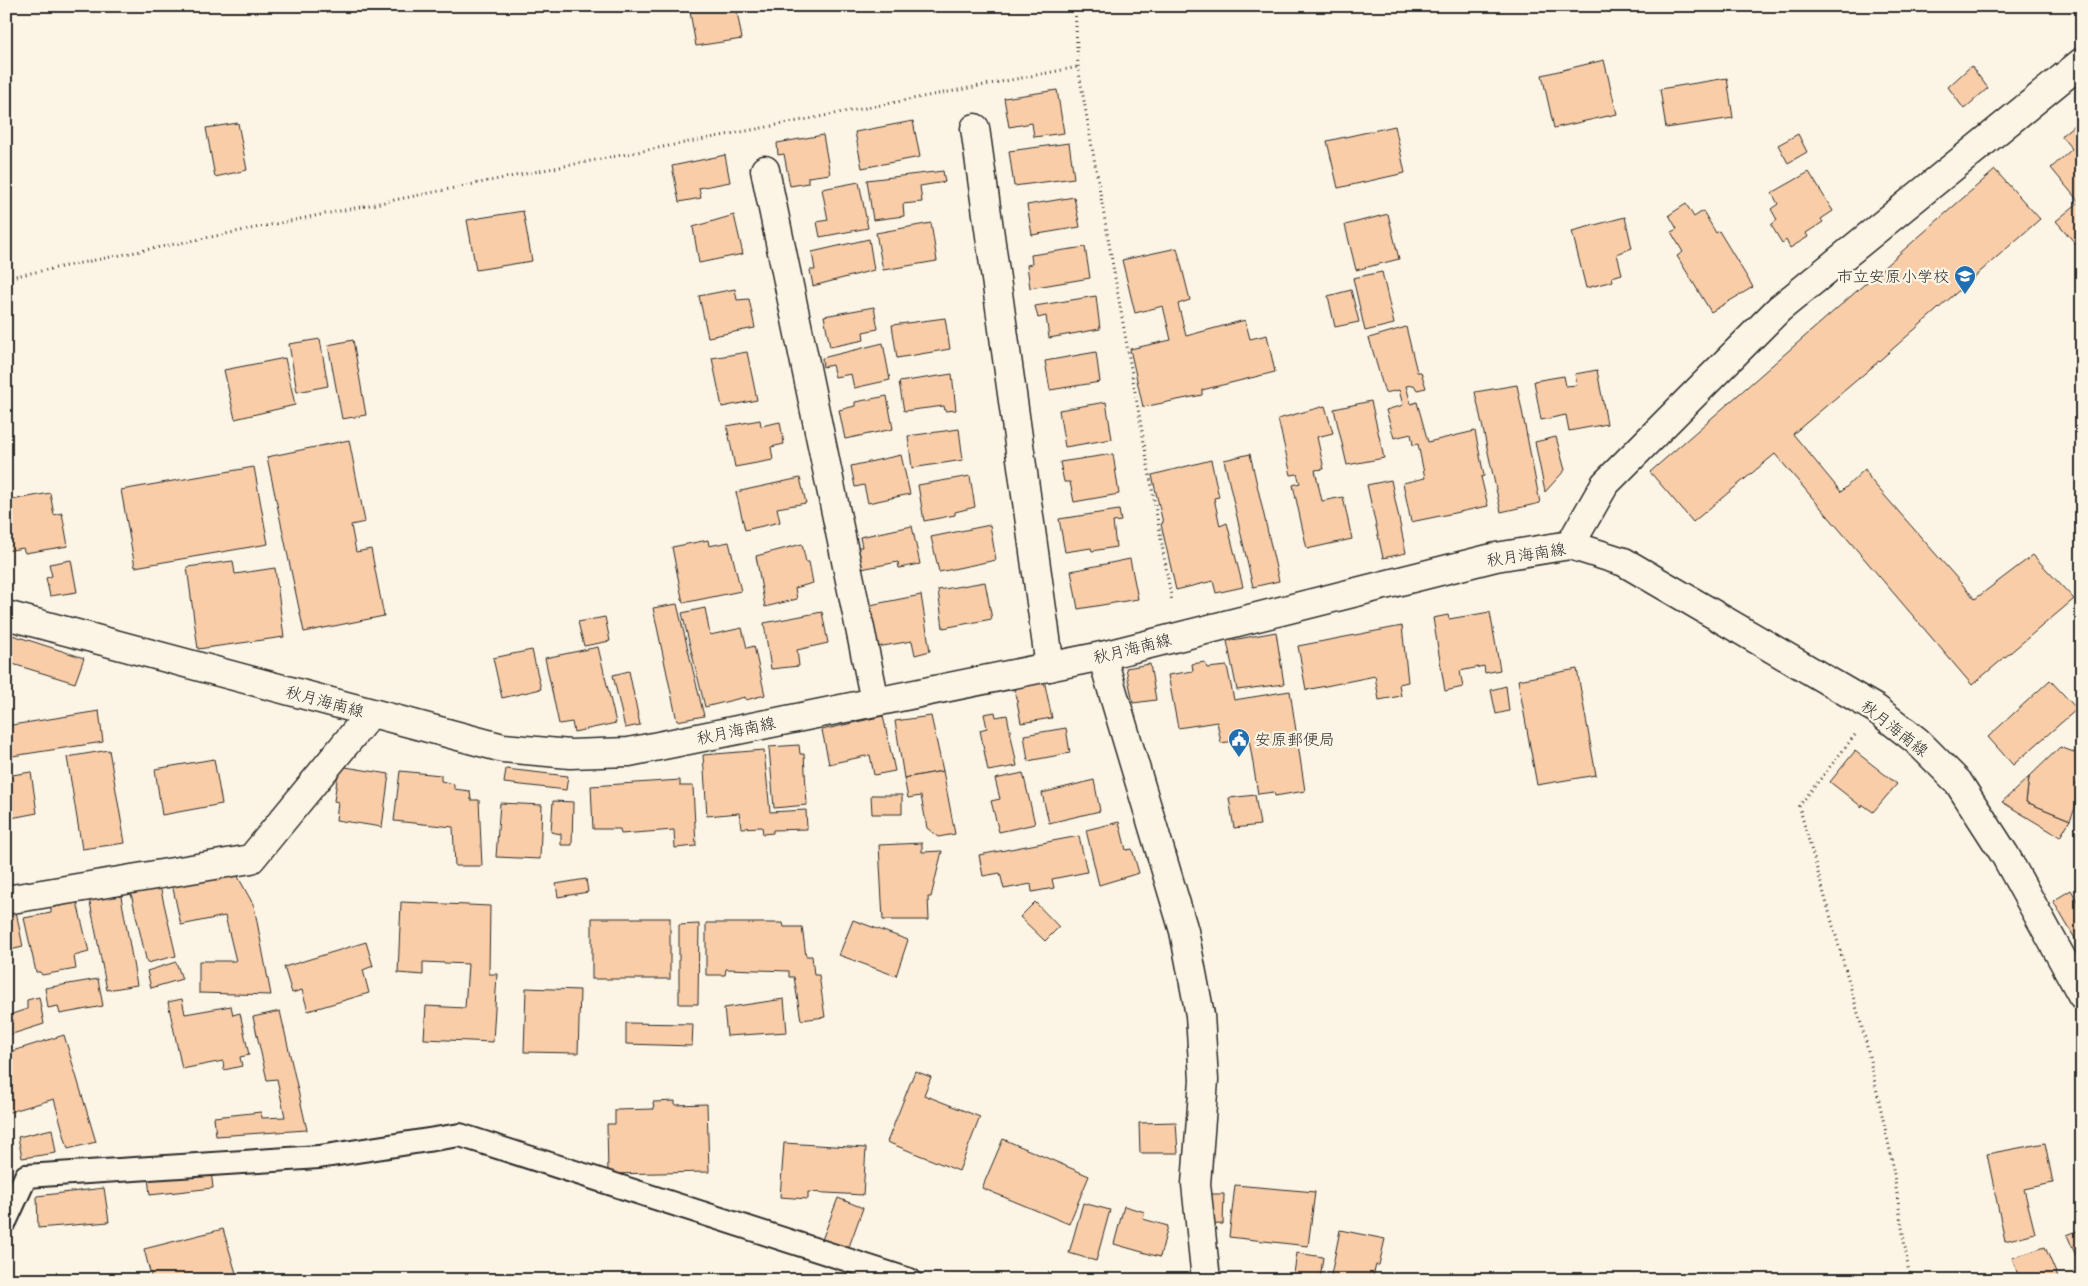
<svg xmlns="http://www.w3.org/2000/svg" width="2088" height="1286" font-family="'Gochi Hand','Klee One',sans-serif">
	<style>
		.building { fill: #f9cda7; stroke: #2b2b2b }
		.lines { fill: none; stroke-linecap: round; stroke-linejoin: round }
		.lane-casing { stroke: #2b2b2b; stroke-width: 26 }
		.street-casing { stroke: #2b2b2b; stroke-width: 31 }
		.secondary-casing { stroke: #2b2b2b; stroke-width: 31 }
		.path { stroke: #2b2b2b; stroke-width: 3; stroke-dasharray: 1 4; stroke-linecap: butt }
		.lane { stroke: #fcf5e5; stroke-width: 22 }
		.street { stroke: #fcf5e5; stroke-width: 28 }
		.secondary { stroke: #fcf5e5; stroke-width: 28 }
		.labels { text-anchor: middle; stroke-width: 4.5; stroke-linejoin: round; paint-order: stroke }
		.poi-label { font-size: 16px; fill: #2b2b2b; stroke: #fcf5e5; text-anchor: end }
		.street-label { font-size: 16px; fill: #2b2b2b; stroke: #fcf5e5 }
	</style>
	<rect width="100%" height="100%" fill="#fcf5e5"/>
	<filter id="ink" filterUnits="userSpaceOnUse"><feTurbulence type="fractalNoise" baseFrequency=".02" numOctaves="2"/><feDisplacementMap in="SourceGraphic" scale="10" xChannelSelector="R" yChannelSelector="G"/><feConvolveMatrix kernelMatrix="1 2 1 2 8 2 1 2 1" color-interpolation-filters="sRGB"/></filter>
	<g filter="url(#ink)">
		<!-- building -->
		<g class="building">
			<path d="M689 6H736L742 39 696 46Z"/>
			<path d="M1854 6H1899V10L1854 7Z"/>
			<path d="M1604 60 1617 114 1554 128 1542 75Z"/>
			<path d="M1971 66 1988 88 1964 109 1948 87Z"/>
			<path d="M1727 78 1733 118 1666 128 1660 89Z"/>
			<path d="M1057 90 1064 133 1034 137 1032 123 1009 127 1004 98Z"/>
			<path d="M2082 118V251L2056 221 2079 202 2051 168 2072 149 2061 136Z"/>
			<path d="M913 121 920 157 862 168 855 132Z"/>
			<path d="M238 123 247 170 215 177 206 128Z"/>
			<path d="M1395 126 1405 173 1338 188 1327 141Z"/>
			<path d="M1798 134 1807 152 1788 163 1778 145Z"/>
			<path d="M823 135 830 174 808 177V183L790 186 784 154 778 155 777 143Z"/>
			<path d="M1069 143 1074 178 1014 186 1009 151Z"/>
			<path d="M725 155 730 182 699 188 701 198 679 202 672 166Z"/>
			<path d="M1995 170 2040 219 1871 368 1793 434 1841 492 1865 469 1871 480 1975 599 2033 555 2074 599 1972 685 1775 454 1693 522 1650 472Z"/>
			<path d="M943 171 945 182 920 186 922 202 903 204 904 216 873 220 867 180Z"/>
			<path d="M1809 172 1833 211 1821 219 1823 222 1806 233 1808 237 1790 248 1786 240 1782 243 1771 225 1777 220 1771 209 1778 204 1772 193Z"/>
			<path d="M859 182 868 228 820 237 817 222 828 220 822 189Z"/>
			<path d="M1074 197 1080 227 1032 235 1027 205Z"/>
			<path d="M1686 204 1694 217 1703 211 1716 233 1719 231 1753 287 1711 312 1677 256 1683 252 1671 232 1677 229 1669 215Z"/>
			<path d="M523 211 532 261 476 270 467 220Z"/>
			<path d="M1388 214 1399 259 1356 270 1345 225Z"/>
			<path d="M734 215 743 254 699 263 693 227Z"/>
			<path d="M1625 217 1632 248 1617 254 1622 274 1612 277 1613 281 1586 288 1572 231Z"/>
			<path d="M931 223 937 261 883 270 876 233Z"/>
			<path d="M869 239 874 270 813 286 810 270H815L812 252Z"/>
			<path d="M1085 247 1090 278 1030 288 1027 265 1032 264 1031 255Z"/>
			<path d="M1177 248 1190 300 1178 304 1186 336 1245 320 1250 339 1267 335 1275 372 1202 390V395L1143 407 1130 349 1171 340 1163 306 1135 313 1122 260Z"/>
			<path d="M1382 272 1394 324 1365 331 1353 278Z"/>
			<path d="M735 289 737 300 749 299 755 328 708 337 699 296Z"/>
			<path d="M1351 290 1359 322 1335 327 1328 296Z"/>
			<path d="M1096 296 1100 329 1049 338 1046 316 1038 318 1035 306Z"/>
			<path d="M874 307 878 329 863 332 864 340 830 347 824 316Z"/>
			<path d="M945 318 950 349 897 358 892 325Z"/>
			<path d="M1406 327 1417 372H1421L1426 388 1417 390 1414 385 1406 386 1411 404 1417 402 1428 442 1475 431 1484 476 1481 477 1488 506 1411 522 1403 483 1425 478 1418 444 1413 445 1411 434 1394 438 1386 410 1403 405 1399 390 1385 393 1369 338Z"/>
			<path d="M320 339 328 386 297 392 289 344Z"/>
			<path d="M353 340 366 415 342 419 328 345Z"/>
			<path d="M883 343 890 380 854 388 851 374 835 377 832 365 823 367 822 358Z"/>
			<path d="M747 352 757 400 722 407 712 358Z"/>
			<path d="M1096 352 1100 382 1050 390 1045 361Z"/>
			<path d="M285 358 295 405 235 419 224 370Z"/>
			<path d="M1597 370 1607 424 1569 431 1566 415 1541 420 1534 381 1564 376 1566 386 1577 385 1575 374Z"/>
			<path d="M952 374 956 410 945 411 944 406 904 411 899 382Z"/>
			<path d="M1517 385 1540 503 1501 512 1475 392Z"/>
			<path d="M887 396 893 429 845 439 839 410 855 406V402Z"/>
			<path d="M1371 401 1384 458 1347 465 1334 409Z"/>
			<path d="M1106 402 1112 439 1065 447 1059 410Z"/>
			<path d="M1325 406 1333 433 1317 437 1324 469 1315 470 1322 501 1343 497 1352 539 1307 549 1293 485 1300 483 1297 474 1291 475 1278 419Z"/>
			<path d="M760 420 761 426 780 422 784 444 771 447 773 460 735 467 727 426Z"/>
			<path d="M959 429 963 460 912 468 908 436Z"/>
			<path d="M1556 437 1565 470 1545 492 1535 442Z"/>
			<path d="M349 440 365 522 351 525 356 552 371 549 384 616 304 632 267 457Z"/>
			<path d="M1113 454 1119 494 1074 502 1070 482H1064L1060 462Z"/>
			<path d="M1250 454 1279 581 1253 587 1224 460Z"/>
			<path d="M901 455 910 494 868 503 864 485 855 487 851 466Z"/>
			<path d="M1211 460 1219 497 1214 498 1220 526 1227 523 1243 587 1216 593 1213 581 1176 590 1161 524 1163 523 1152 475Z"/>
			<path d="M254 467 268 544 135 567 121 490Z"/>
			<path d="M970 476 975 507 955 512V515L924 521 918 485Z"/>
			<path d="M800 478 806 503 777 508 780 522 745 530 736 492Z"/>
			<path d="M1391 480 1406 553 1383 558 1367 485Z"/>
			<path d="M50 493 54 515 62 513 68 546 25 553 23 548 6 551V501Z"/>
			<path d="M1119 510 1121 521 1113 522 1116 547 1092 551 1091 548 1065 552 1059 519Z"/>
			<path d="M990 525 996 560 939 572 931 537Z"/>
			<path d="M912 526 920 564 899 568 898 562 861 569 858 547H862L860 537Z"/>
			<path d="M708 540 709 546 729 542 741 591 683 603 672 547Z"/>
			<path d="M802 544 806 562H809L813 583 795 588 797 599 765 607 756 556Z"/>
			<path d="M1130 559 1138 599 1078 609 1071 571Z"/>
			<path d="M71 560 77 592 50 596 46 578 52 576 49 564Z"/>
			<path d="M233 561 235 574 275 568 284 637 198 649 187 567Z"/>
			<path d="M985 582 992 619 943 628 938 590Z"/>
			<path d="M921 595 930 651 915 655 912 641 877 647 870 605Z"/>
			<path d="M677 604 704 716 677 721 653 608Z"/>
			<path d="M705 608 710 635 742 628 747 648 754 646 765 695 746 700 745 697 705 707 682 613Z"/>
			<path d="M822 612 828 643 797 650 799 666 771 669 764 623Z"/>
			<path d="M1490 612 1500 670 1485 673 1484 666 1460 671 1463 687 1445 691 1433 618 1448 615 1449 619Z"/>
			<path d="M605 617 610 641 584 646 578 622Z"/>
			<path d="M1402 626 1408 682 1399 684 1401 696 1379 700 1375 676 1306 690 1298 646Z"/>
			<path d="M1276 632 1284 684 1237 690 1227 641Z"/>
			<path d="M6 633 84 658 75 683 6 662Z"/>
			<path d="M598 647 616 723 574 732 572 722 559 724 545 658Z"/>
			<path d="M532 650 541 689 502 698 493 658Z"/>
			<path d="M1205 662 1207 668 1227 666 1234 700 1290 691 1305 791 1275 796 1274 792 1258 794 1249 739 1221 743 1217 722 1178 728 1168 675 1193 671 1192 664Z"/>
			<path d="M1150 664 1156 700 1133 703 1126 668Z"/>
			<path d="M1577 669 1596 775 1537 785 1518 680Z"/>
			<path d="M629 671 640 725 625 728 613 675Z"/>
			<path d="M1044 680 1052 718 1021 723 1014 685Z"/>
			<path d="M2050 680 2077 709 2013 765 1988 737Z"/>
			<path d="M1506 686 1509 711 1496 714 1491 690Z"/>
			<path d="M99 711 103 742 6 757V726Z"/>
			<path d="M995 712 996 717 1007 715 1017 766 988 771 980 730 987 728 984 714Z"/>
			<path d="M883 716 895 771 874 775 870 755 829 764 822 730Z"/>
			<path d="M931 716 943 771 904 778 895 721Z"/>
			<path d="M1066 728 1070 753 1028 761 1024 735Z"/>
			<path d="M799 745 800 754H804L807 805 774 808 769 747Z"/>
			<path d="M2060 747 2082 755V770L2076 785 2082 788V793L2070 820 2026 802 2029 777Z"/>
			<path d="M109 750 125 843 82 849 67 757Z"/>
			<path d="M764 750 770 812 806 810 807 829 773 830V833L763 834 762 827 741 828 739 813 707 816 703 755Z"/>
			<path d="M1855 751 1897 784 1873 812 1862 804V807L1830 782Z"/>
			<path d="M214 759 222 804 162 815 155 769Z"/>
			<path d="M339 766 389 774 382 827 336 820 338 802 334 801Z"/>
			<path d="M506 769 568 776 566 790 504 783Z"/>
			<path d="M400 771 441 775V781L454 784V789L470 791 471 800H479L482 866H455L453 827 394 821Z"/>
			<path d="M943 771 955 834 938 837 927 828 921 796 908 798 904 778Z"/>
			<path d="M31 772 37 813 6 819V776Z"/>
			<path d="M1023 773 1035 824 999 832 991 801 1000 799 995 779Z"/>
			<path d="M2029 777 2026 802 2070 820 2060 837 2002 802Z"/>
			<path d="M680 780V786H693L696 846 675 848 674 830 621 834 620 829H593L591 786Z"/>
			<path d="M1094 780 1100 811 1049 823 1042 793Z"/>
			<path d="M871 795H902V814H872Z"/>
			<path d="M1255 795 1260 825 1234 828 1229 798Z"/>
			<path d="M553 801 573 802 572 845H561V834L551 832Z"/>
			<path d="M500 803 542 805 540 859 496 857Z"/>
			<path d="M1119 822 1126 850 1132 849 1139 873 1099 885 1086 830Z"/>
			<path d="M1079 836 1087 872 1052 879 1054 888 1032 892 1031 884 1004 889 1000 873 983 876 979 855Z"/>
			<path d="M922 843V852L942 851 931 897H928L929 920H883L879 845Z"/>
			<path d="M236 873 254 906 271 995 199 993V961H236L225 916 181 925 170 875Z"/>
			<path d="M586 879 588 892 558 897 556 884Z"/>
			<path d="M118 880 137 985 107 990 87 887Z"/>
			<path d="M159 882 176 956 147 963 130 889Z"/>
			<path d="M2071 890 2079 904 2082 902V945L2080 947 2053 901Z"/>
			<path d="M77 902 89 952 74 956 76 969 42 975 40 972H36L24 918 51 913V908Z"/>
			<path d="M401 902 490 906 489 974H497L493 1042 424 1039 426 1006 465 1008 468 964 423 962V975L398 973Z"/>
			<path d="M1035 902 1059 927 1045 941 1020 917Z"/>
			<path d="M15 906 23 947 6 951V908Z"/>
			<rect x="592" y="918" width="78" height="61"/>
			<path d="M853 920 908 940 896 976 839 955Z"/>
			<path d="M706 923H783L784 927H802L806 956H812L814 975H819L825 1017 801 1020 794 977H789V971L726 969 725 975H706Z"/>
			<path d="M699 924 698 1004H679V925Z"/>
			<path d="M366 942 373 966 363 970 369 993 308 1011 302 990 292 993 284 967Z"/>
			<path d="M176 962 182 979 151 988 147 971Z"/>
			<path d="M98 979 103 1006 60 1014 58 1006 48 1008 45 988Z"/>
			<path d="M526 988 580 990 578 1053 524 1052Z"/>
			<path d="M39 997 44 1024 6 1036V1016L27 1009V1000Z"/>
			<path d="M182 999 185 1014 231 1006 233 1015 240 1013 249 1055 240 1057 242 1066 224 1070 223 1061 182 1069 168 1002Z"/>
			<path d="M784 999 787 1032 727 1036 724 1008Z"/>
			<path d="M280 1011 307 1130 216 1136 214 1117 261 1112 262 1118 285 1117 277 1079 267 1080 253 1017Z"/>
			<path d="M626 1023 693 1024 692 1046 626 1044Z"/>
			<path d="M64 1035 96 1142 68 1149 54 1099 6 1113V1053Z"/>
			<path d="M915 1071 931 1077 924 1095 980 1117 959 1171 887 1142Z"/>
			<path d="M675 1101V1105L707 1104 709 1172 608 1174 607 1124H615V1110L654 1109 653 1102Z"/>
			<path d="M1176 1122 1178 1153H1140L1139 1123Z"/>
			<path d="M52 1129 56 1153 22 1158 18 1137Z"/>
			<path d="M1003 1139 1089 1176 1069 1224 982 1188Z"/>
			<path d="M784 1143 866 1148 863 1195 808 1192V1199L780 1197Z"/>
			<path d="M2045 1143 2053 1183 2024 1189 2035 1233 2005 1241 1987 1154Z"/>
			<path d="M210 1162 213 1188 150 1195 147 1169Z"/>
			<path d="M1235 1185 1315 1192 1308 1246 1229 1237Z"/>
			<path d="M104 1188 109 1222 38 1228 37 1196Z"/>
			<path d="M1201 1194H1224L1223 1224 1201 1225Z"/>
			<path d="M838 1198 863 1208 846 1255 820 1245Z"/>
			<path d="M1083 1203 1110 1210 1096 1261 1069 1253Z"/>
			<path d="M1124 1206 1145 1212 1143 1219 1168 1226 1160 1257 1114 1244Z"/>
			<path d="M223 1229 238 1280H152L144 1249Z"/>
			<path d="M2082 1229V1270L2067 1235Z"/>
			<path d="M1340 1230 1385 1239 1379 1265H1376L1372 1280H1330Z"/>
			<path d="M2045 1247 2059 1280H2020L2012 1258Z"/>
			<path d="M1297 1253 1323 1257 1320 1280H1293Z"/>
		</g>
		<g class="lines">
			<!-- lane casing -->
			<g class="lane-casing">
				<path id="lane" d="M6 1220 26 1176 319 1157 460 1135 910 1280"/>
			</g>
			<!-- street casing -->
			<g class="street-casing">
				<g id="street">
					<path d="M975 128 1050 667"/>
					<path d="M765 170 875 701"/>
					<path d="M1570 545 1605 484 1779 309 2082 62"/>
					<path d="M1102 656 1184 931 1200 1015 1204 1080 1196 1184 1206 1280"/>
					<path d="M6 900 251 859 370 714"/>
				</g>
			</g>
			<!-- secondary casing -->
			<g class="secondary-casing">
				<path id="secondary" d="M6 615 503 748 570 754 629 752 1102 656 1496 557 1570 545 1624 562 1876 709 1917 741 1958 782 2005 855 2082 995"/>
			</g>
			<!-- path -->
			<g class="path">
				<path d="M1075 6 1078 67 1172 602"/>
				<path d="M6 278 544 170 1078 67"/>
				<path d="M1855 735 1799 806 1865 1038 1891 1155 1910 1280"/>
			</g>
			<!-- lane -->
			<use href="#lane" class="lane"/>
			<!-- street -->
			<use href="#street" class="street"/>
			<!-- secondary -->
			<use href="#secondary" class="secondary"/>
		</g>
	</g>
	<!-- icons -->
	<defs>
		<g id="school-pin" transform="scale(1.125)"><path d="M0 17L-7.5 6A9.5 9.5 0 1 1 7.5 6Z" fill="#1f6fb2" stroke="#fcf5e5"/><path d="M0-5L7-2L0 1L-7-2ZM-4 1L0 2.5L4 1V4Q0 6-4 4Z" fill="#fff"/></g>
		<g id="civic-pin" transform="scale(1.125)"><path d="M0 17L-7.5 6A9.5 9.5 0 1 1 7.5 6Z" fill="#1f6fb2" stroke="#fcf5e5"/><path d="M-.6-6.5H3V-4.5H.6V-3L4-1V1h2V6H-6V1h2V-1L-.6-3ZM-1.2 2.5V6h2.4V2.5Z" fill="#fff"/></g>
	</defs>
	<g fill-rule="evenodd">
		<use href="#school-pin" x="1965" y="276"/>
		<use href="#civic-pin" x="1239" y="739"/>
	</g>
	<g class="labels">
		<!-- poi labels -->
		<g class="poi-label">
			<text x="1949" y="282">市立安原小学校</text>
			<text x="1255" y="745" text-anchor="start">安原郵便局</text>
		</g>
		<!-- street labels -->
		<g class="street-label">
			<text transform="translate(1526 554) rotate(-9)" y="6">秋月海南線</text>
			<text transform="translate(1132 648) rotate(-14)" y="6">秋月海南線</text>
			<text transform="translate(325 701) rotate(15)" y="6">秋月海南線</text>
			<text transform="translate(1895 728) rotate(38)" y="6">秋月海南線</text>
			<text transform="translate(736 730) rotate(-12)" y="6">秋月海南線</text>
		</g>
	</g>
	<!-- margin -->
	<rect width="2088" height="1286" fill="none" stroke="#fcf5e5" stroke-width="25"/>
	<rect x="12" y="12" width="2063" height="1261" fill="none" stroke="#2b2b2b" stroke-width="2" filter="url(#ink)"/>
</svg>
